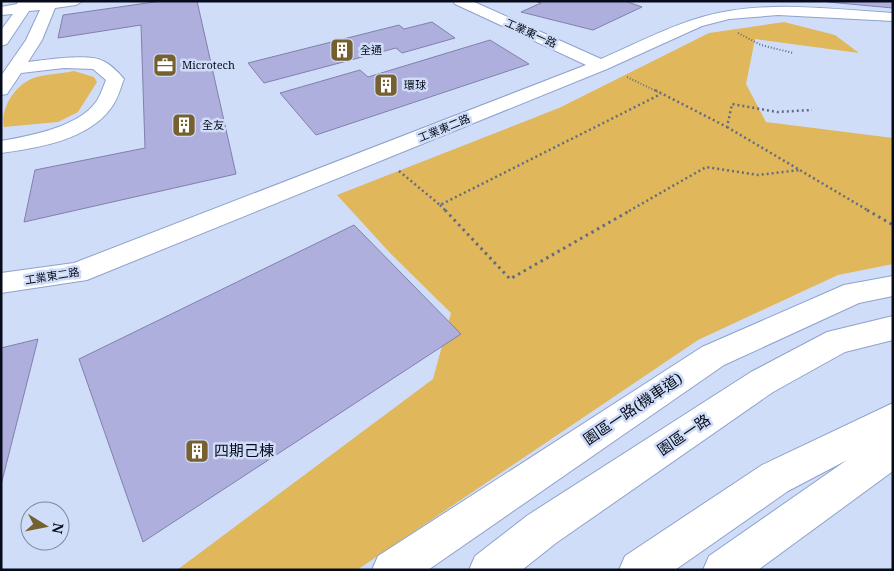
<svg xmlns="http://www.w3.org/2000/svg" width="894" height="571" font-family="'Noto Serif','Noto Sans TC',serif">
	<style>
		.green { fill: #e0b75a }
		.building { fill: #afafde; stroke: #8180ad }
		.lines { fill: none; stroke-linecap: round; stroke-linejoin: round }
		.minor-casing { stroke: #8ea2cd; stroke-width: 2 }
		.path-far2 { stroke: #636c81; stroke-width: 2; stroke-dasharray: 1 2; stroke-linecap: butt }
		.path-far1 { stroke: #636c81; stroke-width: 2.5; stroke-dasharray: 2 3; stroke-linecap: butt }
		.path { stroke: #636c81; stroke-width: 3; stroke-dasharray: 2.5 4; stroke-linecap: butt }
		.minor { fill: #fff; fill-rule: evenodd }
		.labels { text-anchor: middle; stroke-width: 5; stroke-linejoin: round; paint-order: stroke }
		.far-street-label { font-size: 11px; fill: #050b1a; stroke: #d0ddf8 }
		.far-poi-label { font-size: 11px; fill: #050b1a; stroke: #d0ddf8; text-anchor: start }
		.near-street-label { font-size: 15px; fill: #050b1a; stroke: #d0ddf8 }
		.near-poi-label { font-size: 15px; fill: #050b1a; stroke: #d0ddf8; text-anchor: start }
	</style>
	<rect width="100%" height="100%" fill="#d0ddf8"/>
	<!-- green -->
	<g class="green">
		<path d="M784 22 835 35 859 53 755 39 746 84 766 122 893 138V264L838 275 698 340 357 570H177L433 379 451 313 391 254 337 195 559 108 709 33Z"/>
		<path d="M74 71 94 77 97 82 78 112 58 122 4 127C0 109 14 87 31 79 43 74 61 74 74 71Z"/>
	</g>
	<!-- building -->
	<g class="building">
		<path d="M161 1H197L236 174 24 222 35 170 145 148 141 25 58 38 63 15Z"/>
		<path d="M535 1H625L642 7 593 30 521 12 541 3Z"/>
		<path d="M827 1H893V8L828 2Z"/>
		<path d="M432 22 455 38 402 53 396 48 264 83 248 63 399 25 404 29Z"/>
		<path d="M490 40 529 64 316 135 280 93 360 70 368 77Z"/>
		<path d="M354 225 461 334 143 542 79 359Z"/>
		<path d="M38 339 1 485V348Z"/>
	</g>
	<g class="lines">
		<!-- minor casing -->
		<g class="minor-casing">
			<g id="minor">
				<path d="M18 1H83L76 5 55 8 42 40 28 62C44 60 90 53 103 61 110 64 119 73 124 79 120 89 118 99 111 108 88 140 38 148 1 153V141C30 136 78 127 96 102 101 95 103 87 106 80L93 69 64 68 21 73 7 94 1 95V76L26 40 40 10 29 11 7 44 1 46V30L13 14 1 15V7L17 4Z"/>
				<path d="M453 1H472L601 59C642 41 684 18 729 11 783 2 839 10 893 13V21L778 15 729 19 702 26 607 69 87 280 1 293V273L74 263 586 65 455 4Z"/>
				<path d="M893 276V296L859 303 724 365 428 570H372L378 556 702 347 844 285Z"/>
				<path d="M893 316V340L845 352 773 392 556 543 522 570H469L475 556 528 515 751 372 827 332Z"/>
				<path d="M893 403V471L758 570H703L709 556 847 460 788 491 675 570H619L625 556 762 465Z"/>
			</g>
		</g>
		<!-- path-far2 -->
		<g class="path-far2">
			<path d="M738 33 761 45 793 53"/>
			<path d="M627 77 658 92"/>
		</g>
		<!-- path-far1 -->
		<g class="path-far1">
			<path d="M655 90 727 127 732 104 777 112 812 110"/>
			<path d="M727 127 869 211"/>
			<path d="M399 171 440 205 661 94"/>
			<path d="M440 205 446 211"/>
			<path d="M629 211 706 167 758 175 800 170"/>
		</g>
		<!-- path -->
		<g class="path">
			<path d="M445 210 510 279 631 210"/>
			<path d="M867 210 893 225"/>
		</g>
		<!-- minor -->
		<use href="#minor" class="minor"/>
	</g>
	<!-- icons -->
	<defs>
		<g id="building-square" transform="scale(1.25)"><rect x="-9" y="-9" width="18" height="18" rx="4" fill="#766030" stroke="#d0ddf8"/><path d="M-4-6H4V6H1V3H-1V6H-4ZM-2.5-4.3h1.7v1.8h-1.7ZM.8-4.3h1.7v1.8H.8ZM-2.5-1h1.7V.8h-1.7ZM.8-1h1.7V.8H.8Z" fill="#fff"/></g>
		<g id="office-square" transform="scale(1.25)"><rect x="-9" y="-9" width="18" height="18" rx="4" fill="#766030" stroke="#d0ddf8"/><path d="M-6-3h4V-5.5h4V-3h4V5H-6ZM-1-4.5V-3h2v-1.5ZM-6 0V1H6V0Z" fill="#fff"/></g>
	</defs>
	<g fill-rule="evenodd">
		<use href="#building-square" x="342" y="50"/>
		<use href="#office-square" x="165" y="65"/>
		<use href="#building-square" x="386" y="85"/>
		<use href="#building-square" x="184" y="125"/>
		<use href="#building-square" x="197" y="451"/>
	</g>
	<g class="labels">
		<!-- far-street labels -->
		<g class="far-street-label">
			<text transform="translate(531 33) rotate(24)" y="4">工業東一路</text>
			<text transform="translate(444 128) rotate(-22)" y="4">工業東二路</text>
			<text transform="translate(52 276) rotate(-9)" y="4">工業東二路</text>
		</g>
		<!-- far-poi labels -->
		<g class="far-poi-label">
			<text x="360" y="54">全通</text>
			<text x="182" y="69">Microtech</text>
			<text x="404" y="89">環球</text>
			<text x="202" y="129">全友</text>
		</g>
		<!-- near-street labels -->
		<g class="near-street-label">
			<text transform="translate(633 409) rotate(-34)" y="5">園區一路(機車道)</text>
			<text transform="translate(684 435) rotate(-34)" y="5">園區一路</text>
		</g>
		<!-- near-poi labels -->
		<g class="near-poi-label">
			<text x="214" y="456">四期己棟</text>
		</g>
	</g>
	<!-- border -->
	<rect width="894" height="571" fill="none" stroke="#050b1a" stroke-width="5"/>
	<!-- north arrow -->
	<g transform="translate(45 526) rotate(100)"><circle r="24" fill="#d0ddf8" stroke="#7f899f"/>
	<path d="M0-4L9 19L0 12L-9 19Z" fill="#766030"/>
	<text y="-8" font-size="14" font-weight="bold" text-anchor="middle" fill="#050b1a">N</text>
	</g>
</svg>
